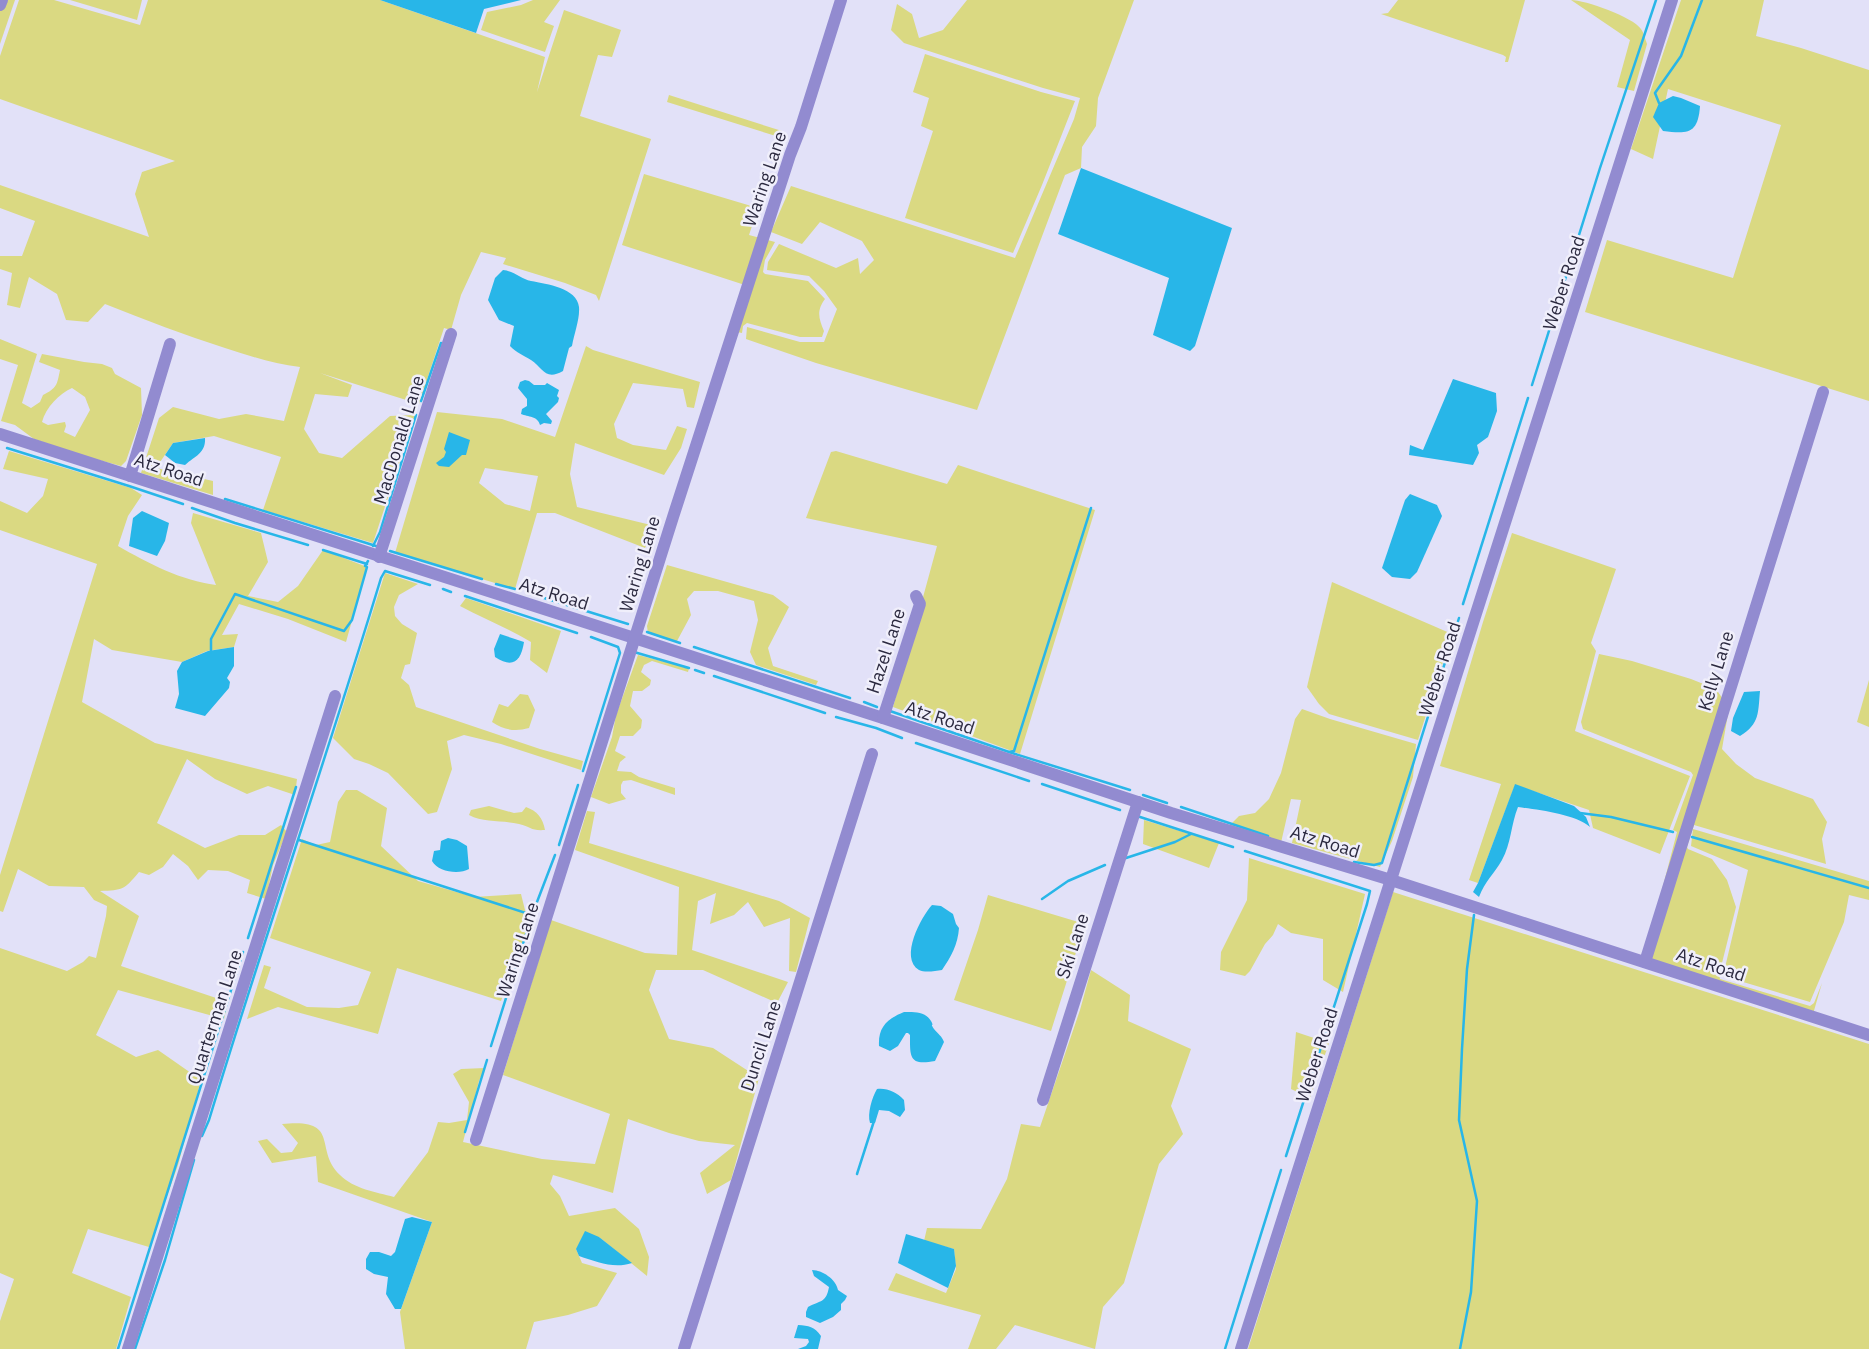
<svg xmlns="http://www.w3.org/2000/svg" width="1869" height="1349" font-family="'IBM Plex Sans',sans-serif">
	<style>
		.green { fill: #dad982; fill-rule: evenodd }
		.water { fill: #28b6e8 }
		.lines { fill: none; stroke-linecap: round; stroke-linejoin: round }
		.stream { stroke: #28b6e8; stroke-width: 2.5 }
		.minor { stroke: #928bd0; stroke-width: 12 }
		.labels { text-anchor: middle; stroke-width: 5; stroke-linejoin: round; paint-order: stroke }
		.street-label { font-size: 18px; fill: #2c2a40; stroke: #f0effb }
	</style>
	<rect width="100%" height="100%" fill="#e2e1f8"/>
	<!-- green -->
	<g class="green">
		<path d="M0 0H15L0 44Z"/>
		<path d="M19 0H54L140 25 148 0H380L545 57 537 92 564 10 621 30 612 57 598 55 580 116 651 139 599 301 596 295 565 283 503 264 506 258 481 252 461 295 451 330 444 328 419 404 320 373 352 385 348 397 315 394 304 429 319 453 342 458 390 416 415 415 373 543 263 510 281 457 214 436 173 443 156 468 213 481V495L141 473 159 418 173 407 219 419 246 414 284 421 300 367C274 364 250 356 225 348 185 335 145 320 105 304L88 322 66 320 57 294 29 277 20 308 7 305 12 273 0 269V256H22L35 221 0 208V185L149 237 135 194 142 172 175 161 0 99V56Z"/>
		<path d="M70 0H142L137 20Z"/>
		<path d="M533 0H560L544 22 554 26 545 52 481 30 487 12 521 5Z"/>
		<path d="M967 0H1134L1098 98 1096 126 1082 147 1081 168 1065 175 977 410 816 363 746 339 747 327 800 342H824L837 309 824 291 809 276 767 270 768 262 779 244 836 268 858 258 860 274 874 260 862 241 820 222 802 244 771 232 791 186 1015 258 1074 119 1080 98 1043 88 904 43 891 30 897 4 912 14 919 38 943 30Z"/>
		<path d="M1398 0H1525L1508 62H1505L1506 57 1503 55 1381 14 1388 13Z"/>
		<path d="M1571 0C1585 0 1633 17 1641 29 1644 33 1645 39 1647 44L1634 91 1617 87 1630 40Z"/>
		<path d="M1681 0H1764L1756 36 1801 48 1869 70V401L1585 312 1607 240 1733 278 1781 125 1668 89 1653 159 1631 149Z"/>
		<path d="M925 54 1041 92 1075 101 1042 185 1013 253 905 218 933 131 921 126 929 98 913 92Z"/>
		<path d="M669 95 782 131 779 137 667 102Z"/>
		<path d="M644 174 758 208 749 235 775 242 765 260 763 272 765 274 808 281 825 299C816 311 819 319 824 331L822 337H800L747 323 743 326 742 333 737 332 751 287 622 245Z"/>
		<path d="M0 339 37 354 22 403 31 408 40 402 43 395C57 388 57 385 60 370L39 362 42 354 84 362 102 364 112 368 115 374 141 388 142 415 126 461 121 466 84 456 34 439 15 425 1 421 18 365 0 359ZM72 388 85 397 90 410 75 437 64 432 66 426 65 422 48 425 42 422C46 407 59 394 72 388Z"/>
		<path d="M586 346 593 350 700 382 694 408 687 407 683 389 633 383 614 424 617 438 633 445 666 450 677 426 687 429 681 448 664 475 575 443 570 474 577 507 655 526 645 548 555 513H537L515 589 395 553 437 412 502 419 555 437ZM485 468 538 476 530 511 505 504 479 483Z"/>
		<path d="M9 451 131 488 142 495 128 516 118 546C148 563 182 581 216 585L191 523 193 513 261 533 268 562 248 596 278 602 298 586 323 550 367 567 346 642 288 619 239 604 222 635 238 634 234 647 207 651 182 662 112 650 94 639 82 702 155 743 297 779 295 795 268 786 247 794 215 779 187 759 157 823 205 848 239 835H265L281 825 287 832 273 865 266 899 247 893 250 880 228 871 208 870 198 880 188 866 173 854 163 867 149 875 139 872C124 890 123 890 100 891L139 916 121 966 228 1002 224 1019 118 990 96 1035 136 1057 158 1050 201 1080 178 1165 149 1247 88 1229 72 1273 131 1297 116 1349H0V1321L14 1279 0 1273V948L67 971 83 962 89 956 96 958 106 916 107 906 94 900 84 887 49 886 18 869 3 912 0 911V875L97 564 0 530V501L27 513 43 496 48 479 3 469Z"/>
		<path d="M836 451 947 484 958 465 1095 510 1020 754 893 707 937 546 806 518 831 452Z"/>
		<path d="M1512 533 1616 569 1591 643 1596 651 1575 731 1690 776 1660 854 1593 828 1589 810 1515 785 1478 883 1469 880 1501 784 1440 766 1483 622Z"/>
		<path d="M667 565 773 595 789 607 768 648 773 666 818 681 816 685 756 665 750 652 758 620 754 601 718 591H694L687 599 691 615 677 641 661 638 648 633 647 626Z"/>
		<path d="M385 573 418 584 399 595 394 607 395 616 402 624 417 633 410 664 405 665 401 678 409 685 416 707 540 749 583 761 581 770 501 744 464 735 447 741 452 769 437 812 428 814 388 773 369 764 354 759 333 738Z"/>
		<path d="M1332 582 1452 634 1418 740 1329 714 1319 704 1307 687Z"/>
		<path d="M466 598 561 631 547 673 530 660 531 642C508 628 484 619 460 606Z"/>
		<path d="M1599 654 1632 661 1691 679 1716 689 1729 708 1722 749 1736 764 1755 778 1813 799 1827 822 1822 839 1826 864 1694 825 1687 847 1688 849 1712 859 1727 880 1736 907 1719 975 1720 979 1810 1006 1814 1003 1822 983 1811 1021 1642 967 1677 832 1673 830 1693 775 1691 772 1583 729 1581 722Z"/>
		<path d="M638 655 689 668 688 672 652 661 644 665 641 672 651 680 650 685 642 691H633L630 706 642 720 641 728 633 736H620L615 751 626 757 620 762 617 771 631 772 639 777 675 788V795L631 780 623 781 621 785V793L626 799 609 804 591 797 612 737 616 715Z"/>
		<path d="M1869 680V727L1857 722Z"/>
		<path d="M520 694 528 695 535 710 529 728C515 732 504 730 492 722L499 704 508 707Z"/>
		<path d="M1302 709 1330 719 1416 744 1413 777 1392 841 1380 867 1292 843 1301 800 1291 799 1280 847 1225 830 1239 816 1255 813 1269 799 1281 773 1295 719Z"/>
		<path d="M346 790H357L387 808 381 846 418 881 474 897 521 894 526 914 532 915 501 1001 397 968 378 1034 278 1007 247 1019 264 965 271 967 264 988 307 1007 339 1008 358 1005 371 972 270 938 302 839 316 845 330 842 338 802Z"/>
		<path d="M489 806 514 813 522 812 526 807C537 811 543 818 545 830 531 831 531 827 519 824 503 820 484 823 469 815L471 810Z"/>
		<path d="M587 811 595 812 589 843 779 901 810 918 796 972 789 971 790 918 764 927 748 902 734 915 710 924 716 893 698 901 692 950 788 982 777 1003 703 970H656L649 990 669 1039 713 1048 759 1078 731 1180 707 1194 700 1173 735 1145 699 1141 669 1133 628 1119 613 1193 553 1175 550 1184 560 1196 569 1216 615 1208 639 1229 649 1257 647 1276 599 1237 576 1249 582 1263 617 1273 597 1306 568 1315 534 1322 526 1349H405L400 1312 432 1222 318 1182 316 1156 272 1163 258 1141 267 1139 281 1153 292 1152 298 1143 282 1124C342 1118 313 1149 340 1175 354 1189 376 1192 394 1197L428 1152 438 1122 449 1123 467 1120 469 1102 453 1074 461 1069 485 1068 479 1081 463 1142 542 1159 595 1164 610 1114 503 1075 551 920 645 953 677 955 679 887 575 850Z"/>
		<path d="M1144 820 1219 843 1209 868 1143 844Z"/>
		<path d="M1693 829 1869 881V900L1849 895 1844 922 1810 1002 1723 976 1748 870 1691 846Z"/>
		<path d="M1249 858 1365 894 1343 992 1323 980V939L1291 933 1278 924 1273 935 1265 944 1250 971 1245 976 1220 970 1221 952 1247 900Z"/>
		<path d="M1393 892 1869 1044V1349H1248Z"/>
		<path d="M988 895 1085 924 1051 1031 954 1000 978 930Z"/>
		<path d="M1091 970 1130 995 1128 1021 1191 1049 1171 1106 1183 1134 1159 1164 1124 1283 1103 1307 1095 1349 1015 1325 996 1349H968L981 1315 888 1290 896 1273 946 1293 956 1269 954 1249 924 1241 927 1228 981 1229 1007 1179 1021 1124 1040 1127 1080 1010Z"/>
		<path d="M1296 1032 1329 1043 1310 1098 1291 1089Z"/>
	</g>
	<!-- water -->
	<g class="water">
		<path d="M380 0H521L484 9 476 33Z"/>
		<path d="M1673 96 1681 98 1700 106C1698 134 1688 134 1663 131L1653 117 1659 103Z"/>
		<path d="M1081 168 1232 228 1195 346 1190 351 1153 335 1169 278 1058 234Z"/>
		<path d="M503 270C514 271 521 279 531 281 547 284 577 288 579 307 580 319 574 334 572 346L569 348 563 371C545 381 543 368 531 360 523 355 517 353 510 346L514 326 499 320 488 300 495 278Z"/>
		<path d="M1453 379 1496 393 1497 411 1488 437 1477 445 1479 453 1473 465 1409 455 1410 445 1423 450Z"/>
		<path d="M525 380 529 381 534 385H545L547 383 559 390 557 396 559 398 558 402 546 414 552 421 551 424 544 423 540 425C538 416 528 417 521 414L522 409 527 406V399L518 388 520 382Z"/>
		<path d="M449 432 470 440 466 455H462L449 467 439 466 436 463 444 457 446 452 444 449Z"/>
		<path d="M205 438C206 453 195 456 185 465L175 463 165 455 173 443Z"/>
		<path d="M1410 494 1437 505 1442 516 1417 572 1410 579 1392 577 1382 568 1405 500Z"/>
		<path d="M142 511 169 523 165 541 157 556 129 546 133 518Z"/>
		<path d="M500 634 524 642C521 661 513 669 495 657L494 649Z"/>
		<path d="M234 647V666L227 678 230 682 229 688 205 716 175 708 179 694 177 671 182 662 208 651Z"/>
		<path d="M1760 691C1758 712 1760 724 1740 736L1731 731 1733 718 1744 692Z"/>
		<path d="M1515 784 1574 806 1586 817 1590 827C1575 814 1538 810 1518 807 1511 824 1511 844 1502 860 1494 874 1485 881 1479 897L1473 892 1478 883Z"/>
		<path d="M448 838 457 840 467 846 469 869C459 875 438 872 432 861L434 851 440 850 441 841Z"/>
		<path d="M932 905 941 906 953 914 956 924 959 928C958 944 951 957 942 970 935 971 925 973 919 970 899 958 921 917 932 905Z"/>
		<path d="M904 1012C914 1012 925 1011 931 1021 935 1028 929 1022 934 1029 938 1034 942 1036 944 1042L935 1061C909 1066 910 1057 910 1035L908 1033H906L898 1046 890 1051 879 1046C878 1027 887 1019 904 1012Z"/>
		<path d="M877 1089C888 1088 896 1092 904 1100L905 1110 900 1117 889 1111 879 1110 875 1123H870C867 1114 872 1097 877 1089Z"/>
		<path d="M412 1217 432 1222 401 1309H395L386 1294 388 1277 374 1274 366 1269V1259L370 1252H379L391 1256 395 1252 405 1219Z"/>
		<path d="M585 1231 599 1237 632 1263C614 1269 597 1262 579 1256L576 1249Z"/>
		<path d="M906 1234 954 1249 956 1266 948 1288 898 1263Z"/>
		<path d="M812 1270C822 1270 836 1279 838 1290L847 1296 845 1300 841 1304V1310L833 1317 820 1323 806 1317V1312L808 1307C821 1300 826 1303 829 1287L814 1276Z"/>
		<path d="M798 1325C809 1326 814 1326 821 1336L818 1349H798L806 1346 809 1342 808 1339 794 1338Z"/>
	</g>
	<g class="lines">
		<!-- stream -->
		<g class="stream">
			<path d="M1659 103 1655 93 1681 56 1702 0"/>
			<path d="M1532 385 1600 168 1656 0"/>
			<path d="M421 401 441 343"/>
			<path d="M7 448 129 486 183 504"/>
			<path d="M225 499 376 546"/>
			<path d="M192 508 235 523 308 545"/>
			<path d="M373 546 380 532 416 415"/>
			<path d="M323 550 367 564"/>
			<path d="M390 551 482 579"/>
			<path d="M496 584 515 589"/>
			<path d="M443 589 451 592"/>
			<path d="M528 593 628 624"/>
			<path d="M465 596 577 633"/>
			<path d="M1463 604 1528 398"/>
			<path d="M647 632 680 643"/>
			<path d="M694 647 850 698"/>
			<path d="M211 652V639L235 594 344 631 352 620 367 567 365 566 368 561"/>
			<path d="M634 652 689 668 685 667"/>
			<path d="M695 670 704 673"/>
			<path d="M714 676 825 713"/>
			<path d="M864 702 877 707"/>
			<path d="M890 711 1009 752 1130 790"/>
			<path d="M836 717 876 728 902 738"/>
			<path d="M916 743 1029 781"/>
			<path d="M1009 752 1014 751 1091 508"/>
			<path d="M583 771 620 653 618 647 591 637"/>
			<path d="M1042 784 1120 810"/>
			<path d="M1143 795 1167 803"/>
			<path d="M1181 807 1268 836"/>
			<path d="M1580 813 1611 817 1673 832"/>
			<path d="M1137 816 1233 847"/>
			<path d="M1692 837 1869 888"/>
			<path d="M299 840 532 915"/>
			<path d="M559 845 578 785"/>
			<path d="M1245 851 1370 891 1367 904 1286 1156"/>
			<path d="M1126 858 1175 842 1191 834"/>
			<path d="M1354 862 1374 865 1382 863 1459 618"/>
			<path d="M1042 899 1068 881 1105 865"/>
			<path d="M248 938 296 787"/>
			<path d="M491 1046 532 915 555 855"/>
			<path d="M465 1132 487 1060"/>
			<path d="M202 1136 209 1120C264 938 326 760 381 578L385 571 430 585"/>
			<path d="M857 1174 874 1121"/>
			<path d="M118 1349 243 952"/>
			<path d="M135 1349 165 1260 194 1160"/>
			<path d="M1225 1349 1281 1170"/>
			<path d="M1460 1349 1471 1292 1477 1201 1459 1120 1462 1049 1467 969 1474 915"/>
		</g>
		<!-- minor -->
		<g class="minor">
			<path d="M0 5 2 0"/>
			<path d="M0 434 883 718 1171 813 1391 880 1869 1035"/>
			<path d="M130 476 170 344"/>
			<path d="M379 557 451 334"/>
			<path d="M883 718 920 604 916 596"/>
			<path d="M1645 962 1823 392"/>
			<path d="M1043 1100 1138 802"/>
			<path d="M476 1140 673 517 790 155 801 127 841 0"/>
			<path d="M128 1349 335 696"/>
			<path d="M684 1349 872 754"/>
			<path d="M1241 1349 1672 0"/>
		</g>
	</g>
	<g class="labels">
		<!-- street labels -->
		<g class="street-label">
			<text transform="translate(765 179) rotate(-71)" y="6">Waring Lane</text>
			<text transform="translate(1564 283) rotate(-72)" y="6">Weber Road</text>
			<text transform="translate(399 440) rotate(-73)" y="6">MacDonald Lane</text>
			<text transform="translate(169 470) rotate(18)" y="6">Atz Road</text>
			<text transform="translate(640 564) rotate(-73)" y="6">Waring Lane</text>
			<text transform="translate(554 594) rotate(17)" y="6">Atz Road</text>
			<text transform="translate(886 651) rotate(-72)" y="6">Hazel Lane</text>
			<text transform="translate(1440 669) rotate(-72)" y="6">Weber Road</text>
			<text transform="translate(1716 671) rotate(-73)" y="6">Kelly Lane</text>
			<text transform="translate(940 718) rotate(18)" y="6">Atz Road</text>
			<text transform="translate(1325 842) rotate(17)" y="6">Atz Road</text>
			<text transform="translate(1073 946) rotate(-72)" y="6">Ski Lane</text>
			<text transform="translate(518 950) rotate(-72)" y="6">Waring Lane</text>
			<text transform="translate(1711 965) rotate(18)" y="6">Atz Road</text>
			<text transform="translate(215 1017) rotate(-72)" y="6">Quarterman Lane</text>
			<text transform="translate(761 1046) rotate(-72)" y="6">Duncil Lane</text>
			<text transform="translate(1317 1055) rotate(-72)" y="6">Weber Road</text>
		</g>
	</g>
</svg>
